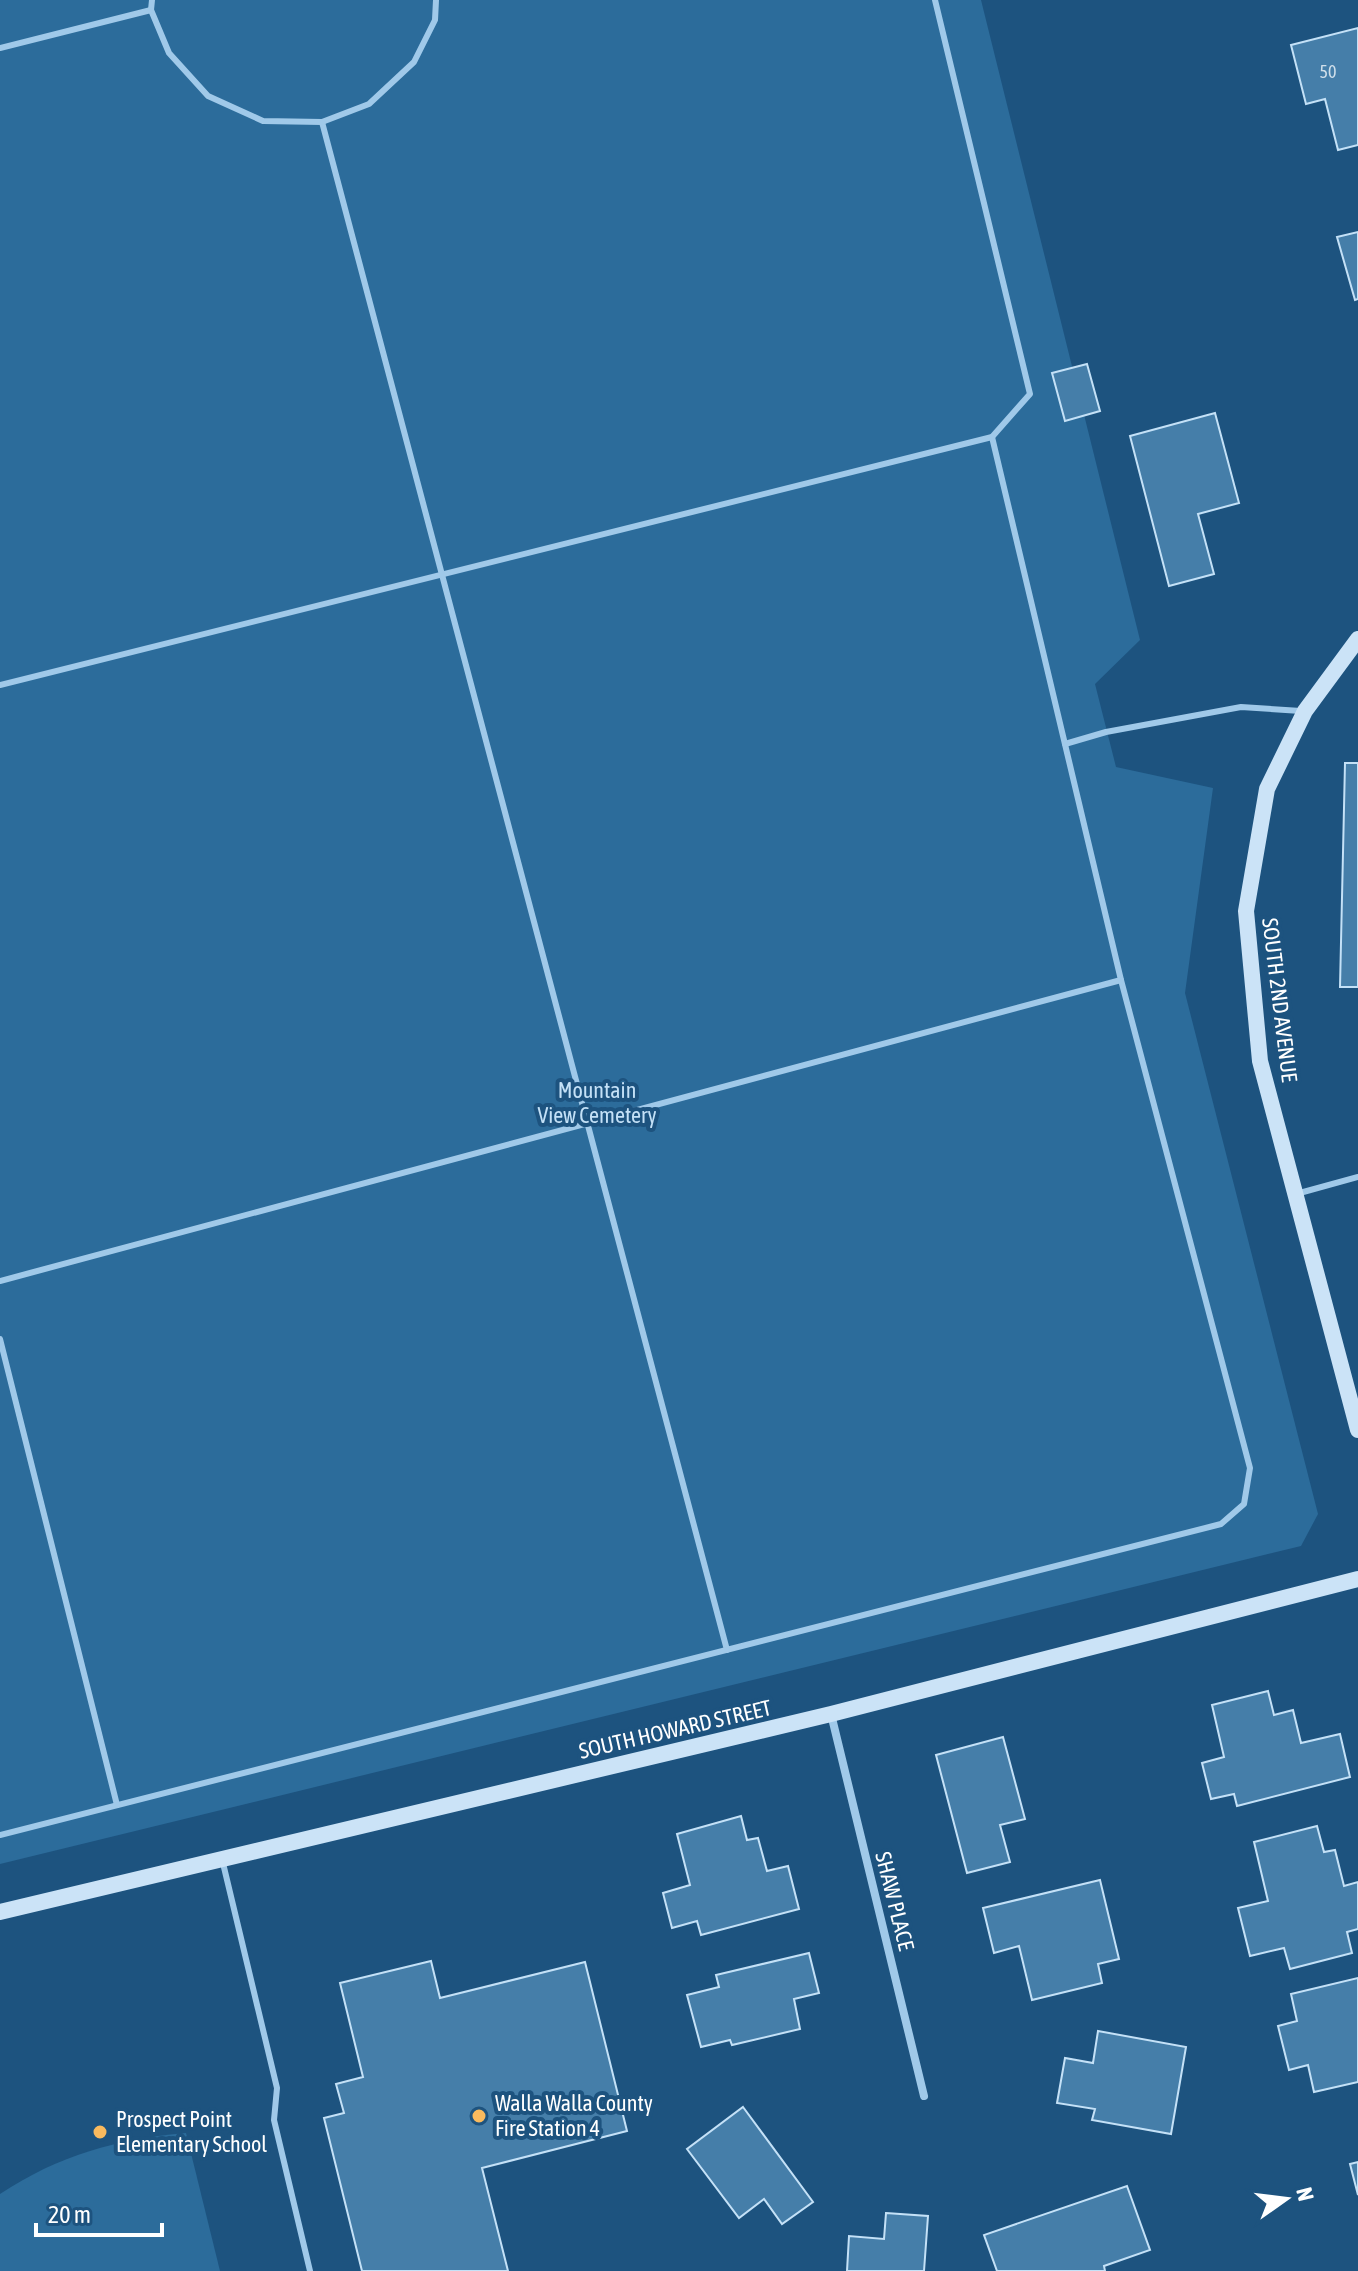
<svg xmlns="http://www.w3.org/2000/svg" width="1358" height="2271" font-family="'Asap Condensed',sans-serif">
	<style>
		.green { fill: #2c6c9b }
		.building { fill: #457ea9; stroke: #c4e1f7; stroke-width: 2 }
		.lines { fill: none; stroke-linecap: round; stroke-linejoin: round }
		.service { stroke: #a0c9e9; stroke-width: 6 }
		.minor { stroke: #a0c9e9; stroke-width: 8 }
		.secondary { stroke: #cbe3f7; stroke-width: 16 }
		.poi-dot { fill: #f9ba5e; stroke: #1d537f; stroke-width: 3 }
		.labels { text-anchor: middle; stroke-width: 8; stroke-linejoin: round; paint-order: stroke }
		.number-label { font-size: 18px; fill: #d0dfea }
		.street-label { font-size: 22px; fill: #fff; stroke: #1d537f }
		.park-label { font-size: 22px; fill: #c4e1f7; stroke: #1d537f }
		.poi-label { font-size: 22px; fill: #fff; stroke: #1d537f; text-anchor: start }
	</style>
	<rect width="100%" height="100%" fill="#1d537f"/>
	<!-- green -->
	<g class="green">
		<path d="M0 0H981L1140 640 1095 684 1116 767 1213 788 1185 993 1318 1514 1301 1546 0 1864Z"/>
		<path d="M186 2133 220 2271H0V2194C59 2155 117 2139 186 2133Z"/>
	</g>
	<!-- building -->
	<g class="building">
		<path d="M1358 28V145L1338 150 1325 99 1306 104 1291 45Z"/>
		<path d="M1358 232V299L1355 300 1337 237Z"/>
		<path d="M1087 364 1100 411 1065 421 1052 373Z"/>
		<path d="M1215 413 1239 503 1198 514 1214 574 1169 586 1130 436Z"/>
		<path d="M1345 763H1358V987H1340Z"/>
		<path d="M1268 1691 1274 1715 1293 1710 1301 1743 1340 1734 1350 1777 1237 1806 1234 1794 1211 1799 1202 1763 1224 1757 1212 1705Z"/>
		<path d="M1003 1737 1025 1819 1000 1825 1010 1862 967 1873 936 1755Z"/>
		<path d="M741 1816 747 1840 758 1838 767 1871 788 1866 799 1909 701 1935 697 1921 672 1928 663 1893 690 1885 677 1834Z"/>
		<path d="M1317 1826 1324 1852 1335 1850 1344 1886 1358 1882V1929L1347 1932 1352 1953 1290 1969 1284 1948 1250 1956 1238 1908 1268 1901 1254 1842Z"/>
		<path d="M1100 1880 1119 1959 1098 1964 1102 1983 1032 2000 1019 1946 994 1953 983 1908Z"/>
		<path d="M809 1953 819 1993 794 1999 800 2029 732 2045 730 2040 701 2047 687 1995 719 1987 716 1975Z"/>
		<path d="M431 1961 440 1998 585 1962 627 2131 482 2168 508 2271H362L324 2118 344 2113 336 2084 363 2077 340 1983Z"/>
		<path d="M1358 1978V2082L1314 2092 1308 2065 1289 2070 1278 2026 1297 2021 1291 1994Z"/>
		<path d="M1098 2031 1186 2047 1171 2134 1092 2120 1095 2109 1057 2103 1065 2058 1093 2063Z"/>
		<path d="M743 2107 813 2202 782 2224 764 2199 739 2218 687 2149Z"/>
		<path d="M1358 2162V2195L1350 2164Z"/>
		<path d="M1127 2186 1150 2250 1104 2266 1105 2271H997L984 2235Z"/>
		<path d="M886 2213 928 2216 924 2271H847L849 2236 884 2239Z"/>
	</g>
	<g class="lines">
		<!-- service -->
		<g class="service">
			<path d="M152 0 151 10 169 53 208 96 263 121 322 122 369 104 414 62 435 20 436 0"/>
			<path d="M0 48 151 10"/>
			<path d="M322 122 727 1650"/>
			<path d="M0 685 992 437 1030 394 935 0"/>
			<path d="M1065 744 1106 732 1241 707 1301 711"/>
			<path d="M1296 1194 1358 1177"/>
			<path d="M0 1281 1121 980"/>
			<path d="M0 1339 117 1805"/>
			<path d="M0 1835 1221 1524 1244 1504 1250 1468 1121 980 992 437"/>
			<path d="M222 1859 277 2088 274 2120 310 2271"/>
		</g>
		<!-- minor -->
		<path class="minor" d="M831 1714 924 2096"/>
		<!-- secondary -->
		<g class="secondary">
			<path d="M1358 639 1305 711 1267 789 1246 911 1260 1061 1358 1430"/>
			<path d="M0 1912 831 1714 1358 1579"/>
		</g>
	</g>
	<!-- markers -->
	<g class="poi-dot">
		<circle cx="479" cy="2116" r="8"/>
		<circle cx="100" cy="2132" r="8"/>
	</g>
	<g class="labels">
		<!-- number labels -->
		<g class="number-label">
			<text x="1328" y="78">50</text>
		</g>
		<!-- street labels -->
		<g class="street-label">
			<text transform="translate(1280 1000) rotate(83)" y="8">SOUTH 2ND AVENUE</text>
			<text transform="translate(675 1729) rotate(-13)" y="8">SOUTH HOWARD STREET</text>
			<text transform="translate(895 1901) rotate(76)" y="8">SHAW PLACE</text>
		</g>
		<!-- park labels -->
		<g class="park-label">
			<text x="597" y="1098">Mountain<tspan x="597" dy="25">View Cemetery</tspan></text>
		</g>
		<!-- poi labels -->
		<g class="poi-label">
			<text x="495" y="2111">Walla Walla County<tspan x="495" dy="25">Fire Station 4</tspan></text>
			<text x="116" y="2127">Prospect Point<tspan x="116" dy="25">Elementary School</tspan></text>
		</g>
	</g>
	<!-- north arrow -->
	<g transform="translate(1286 2199) rotate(76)" stroke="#1d537f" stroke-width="6" paint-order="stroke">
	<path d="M0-6L14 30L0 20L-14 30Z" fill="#ffffff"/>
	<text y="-12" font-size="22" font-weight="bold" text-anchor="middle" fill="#ffffff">N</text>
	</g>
	<!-- scale -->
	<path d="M36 2223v12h126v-12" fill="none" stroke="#ffffff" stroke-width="4"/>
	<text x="48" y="2223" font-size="24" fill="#ffffff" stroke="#1d537f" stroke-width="6" paint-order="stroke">20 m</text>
</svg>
